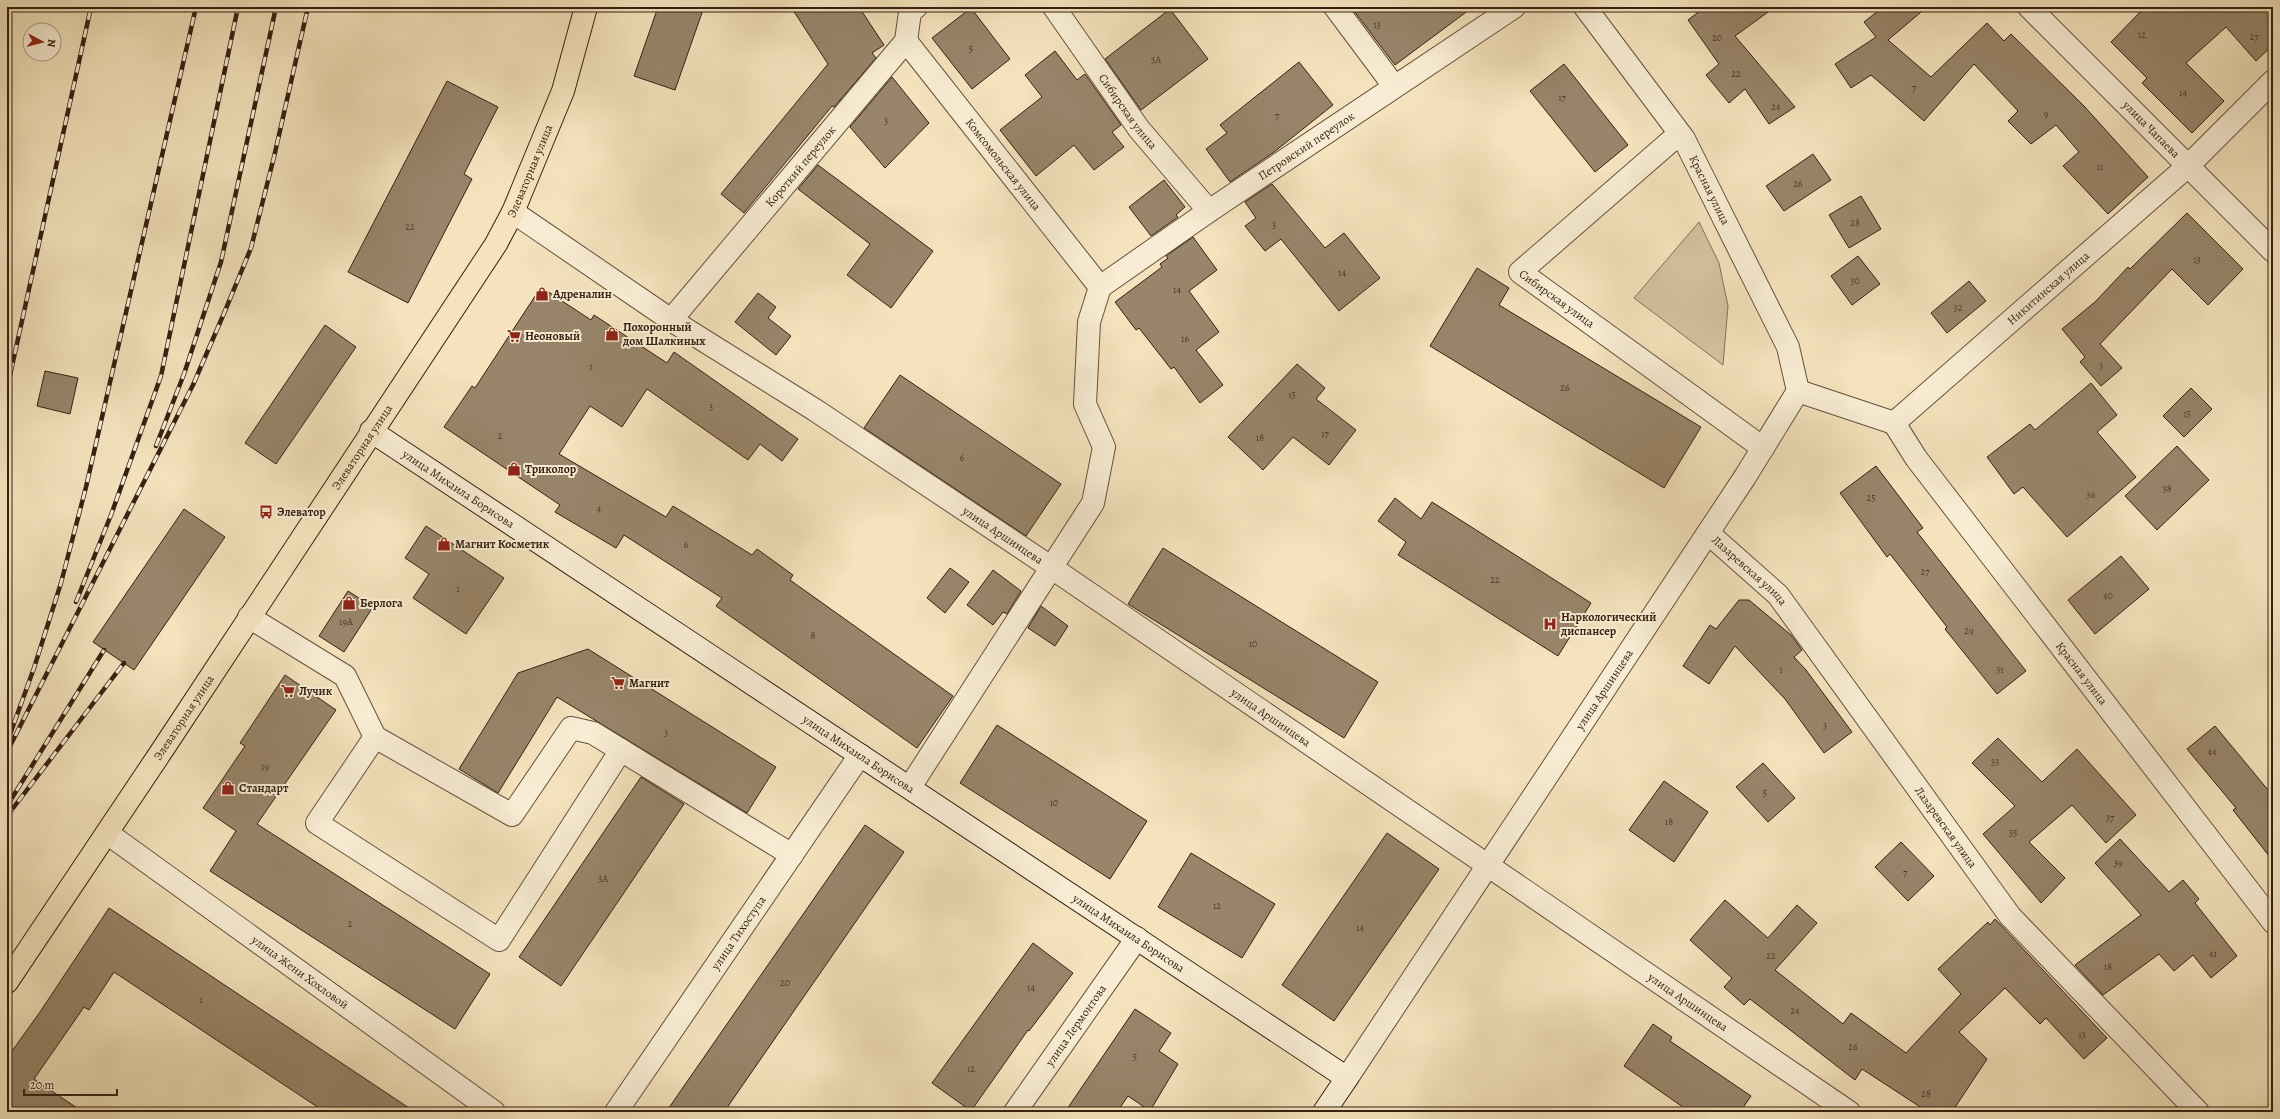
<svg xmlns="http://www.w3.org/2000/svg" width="2280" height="1119" font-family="Alegreya,serif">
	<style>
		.green { fill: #d4c2a0; stroke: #847158 }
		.building { fill: #98856a; stroke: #352011 }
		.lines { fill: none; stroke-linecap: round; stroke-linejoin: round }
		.street-casing { stroke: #65513c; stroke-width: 24 }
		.secondary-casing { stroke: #352011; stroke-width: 24 }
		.primary-casing { stroke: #352011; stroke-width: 24 }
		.street { stroke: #f8edd4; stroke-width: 22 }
		.secondary { stroke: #f8edd4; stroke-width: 22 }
		.primary { stroke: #f4e3bd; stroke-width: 22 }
		.rail-casing { stroke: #352011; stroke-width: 4.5 }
		.rail { stroke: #f8edd4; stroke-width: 3; stroke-dasharray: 9; stroke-linecap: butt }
		.labels { text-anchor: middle; stroke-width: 4; stroke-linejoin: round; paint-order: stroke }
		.number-label { font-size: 10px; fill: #4e3927 }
		.street-label { font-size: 12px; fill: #352011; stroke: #f8edd4 }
		.poi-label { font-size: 12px; font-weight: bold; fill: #352011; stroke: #f8edd4; text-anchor: start }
	</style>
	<rect width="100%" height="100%" fill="#f4e3bd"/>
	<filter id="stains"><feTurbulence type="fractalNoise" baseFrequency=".005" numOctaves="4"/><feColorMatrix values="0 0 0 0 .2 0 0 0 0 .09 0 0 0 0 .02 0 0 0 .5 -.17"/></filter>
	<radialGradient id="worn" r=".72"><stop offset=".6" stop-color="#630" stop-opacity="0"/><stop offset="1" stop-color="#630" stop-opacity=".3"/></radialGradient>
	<!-- green -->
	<path class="green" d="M1699 222 1719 263 1728 306 1723 365 1634 298Z"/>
	<!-- building -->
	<g class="building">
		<path d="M658 7H704L675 90 634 76Z"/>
		<path d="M791 7H859L884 45 872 53 876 58 834 107 832 106 744 213 721 194 828 64Z"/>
		<path d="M1351 7H1473L1395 65Z"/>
		<path d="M1705 7H1775L1735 36 1795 107 1769 124 1745 89 1729 103 1706 75 1719 64 1688 20Z"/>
		<path d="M1883 7H1927L1888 40 1931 77 1987 23 2004 41 2011 34 2084 106 2148 177 2108 214 2063 166 2079 152 2056 125 2031 144 2008 121 2018 111 1974 64 1924 121 1871 75 1851 88 1835 64 1876 37 1864 22Z"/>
		<path d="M2145 7H2273V45L2256 61 2226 27 2186 63 2224 101 2192 133 2142 83 2147 78 2111 42Z"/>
		<path d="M971 8 1010 59 972 89 932 38Z"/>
		<path d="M1170 9 1208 59 1141 110 1105 59Z"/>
		<path d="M1055 51 1077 80 1085 74 1121 125 1112 132 1124 147 1094 170 1074 145 1036 176 1000 130 1042 97 1025 75Z"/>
		<path d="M1299 62 1333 105 1274 152 1230 182 1206 149 1227 133 1220 125Z"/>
		<path d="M1564 64 1628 145 1595 172 1530 91Z"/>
		<path d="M892 77 929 123 885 168 850 127Z"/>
		<path d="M447 81 498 107 464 174 472 179 408 303 348 272Z"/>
		<path d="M1813 154 1831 180 1784 211 1766 186Z"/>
		<path d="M818 165 933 251 891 308 847 275 870 244 798 189Z"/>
		<path d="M1164 180 1185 207 1176 215 1178 217 1151 236 1129 207Z"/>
		<path d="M1272 184 1325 248 1344 233 1380 278 1339 311 1281 239 1265 251 1245 226 1256 218 1245 202Z"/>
		<path d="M1861 196 1881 229 1849 248 1829 215Z"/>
		<path d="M2187 213 2243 269 2208 305 2172 269 2100 344 2122 368 2101 386 2080 362 2085 357 2062 329 2095 302 2128 267 2130 269Z"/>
		<path d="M1193 237 1217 270 1189 291 1219 332 1196 350 1223 385 1200 403 1174 367 1171 369 1139 328 1136 330 1115 302 1162 267 1160 264 1168 258 1166 256Z"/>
		<path d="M1858 256 1880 284 1852 305 1831 276Z"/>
		<path d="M1477 268 1509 288 1499 305 1701 427 1664 488 1430 346Z"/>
		<path d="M1969 281 1986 301 1947 333 1931 313Z"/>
		<path d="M541 287 591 320 594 315 667 363 674 352 798 439 782 461 760 444 748 460 647 389 622 427 590 406 559 454 666 517 673 506 752 555 757 549 793 575 790 580 953 696 917 748 716 606 722 598 624 535 616 548 555 512 560 505 444 427 472 386 475 388Z"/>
		<path d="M758 293 776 307 768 318 791 336 776 355 735 322Z"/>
		<path d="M325 325 356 347 276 464 245 443Z"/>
		<path d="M1297 364 1325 388 1316 399 1356 430 1329 465 1293 437 1263 470 1228 437Z"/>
		<path d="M45 371 78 378 70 414 37 406Z"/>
		<path d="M900 375 1061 484 1026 536 864 428Z"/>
		<path d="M2091 383 2117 415 2097 432 2136 477 2067 537 2023 487 2014 494 1987 457 2030 424 2035 430Z"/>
		<path d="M2191 388 2212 409 2184 437 2163 416Z"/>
		<path d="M2177 446 2209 480 2157 530 2125 496Z"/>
		<path d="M1876 466 1923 528 1917 532 2026 671 1997 694 1945 629 1947 627 1890 554 1887 557 1840 493Z"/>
		<path d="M1395 498 1421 519 1432 502 1591 603 1558 656 1398 555 1406 542 1378 521Z"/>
		<path d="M184 509 225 537 134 670 93 642Z"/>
		<path d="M426 526 504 578 466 634 413 598 429 574 405 558Z"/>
		<path d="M1163 548 1378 682 1344 738 1128 604Z"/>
		<path d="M2121 556 2149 589 2095 634 2068 600Z"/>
		<path d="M950 568 969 582 945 613 927 598Z"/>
		<path d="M993 570 1021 591 1007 614 1003 612 993 625 967 605Z"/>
		<path d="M348 591 373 607 344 652 319 636Z"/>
		<path d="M1739 600H1749L1791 635 1802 650 1794 657 1806 670 1852 732 1824 753 1785 699 1735 646 1709 684 1683 666 1710 625 1716 629Z"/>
		<path d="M1041 606 1068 626 1055 646 1028 628Z"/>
		<path d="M588 649 776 767 747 813 557 697 498 793 459 769 518 673Z"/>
		<path d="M285 675 336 710 257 824 490 974 455 1029 210 871 236 831 203 808 245 746 240 743Z"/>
		<path d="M997 725 1147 821 1110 879 960 783Z"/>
		<path d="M2215 726 2273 796V861L2233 810 2236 808 2187 749Z"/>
		<path d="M1998 738 2042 782 2077 749 2136 815 2106 843 2072 805 2029 842 2065 878 2041 903 1983 834 2015 806 1972 763Z"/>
		<path d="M1763 763 1795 798 1768 822 1736 787Z"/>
		<path d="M641 777 684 804 561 986 519 957Z"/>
		<path d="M1664 781 1708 812 1674 862 1629 830Z"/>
		<path d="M865 825 904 852 724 1112H666Z"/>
		<path d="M1387 833 1439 869 1334 1021 1282 985Z"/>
		<path d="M2120 839 2169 892 2183 880 2199 899 2195 903 2237 956 2211 978 2193 955 2174 971 2159 954 2103 995 2075 965 2141 915 2095 863Z"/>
		<path d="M1901 842 1934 876 1908 901 1875 867Z"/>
		<path d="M1191 853 1275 904 1242 958 1158 907Z"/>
		<path d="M1725 900 1768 938 1797 905 1817 923 1775 970 1843 1024 1851 1013 1906 1053 1961 994 1938 969 1988 922 1990 925 1995 919 2107 1038 2084 1059 2046 1018 2040 1024 2005 988 1959 1032 1987 1059 1952 1112H1928L1862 1069 1855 1080 1750 999 1744 1005 1724 987 1732 978 1690 940Z"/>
		<path d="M109 908 415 1112H325L114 972 89 1010 84 1007 34 1079 83 1112H7V1058L40 1012Z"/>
		<path d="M1033 943 1073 973 1029 1031 1028 1030 971 1111 932 1083Z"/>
		<path d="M1135 1009 1171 1033 1159 1051 1178 1064 1150 1111 1128 1096 1117 1112H1065Z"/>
		<path d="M1653 1024 1672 1037 1670 1041 1751 1096 1740 1112H1690L1624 1066Z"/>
	</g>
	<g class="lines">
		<!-- street casing -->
		<g class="street-casing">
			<g id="street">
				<path id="s1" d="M1054 7 1139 129 1209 211"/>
				<path d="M1335 7 1394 86"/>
				<path id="s2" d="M1585 7 1684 139 1788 347 1798 391"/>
				<path id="s3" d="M2029 7 2273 251"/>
				<path id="s4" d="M906 41 1100 287"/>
				<path id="s5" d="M1679 134 1520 272 1763 448"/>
				<path id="s6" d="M513 212 671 320 815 410 1052 568 1849 1112"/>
				<path id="s7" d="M1100 287 1209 211 1514 7"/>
				<path id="s8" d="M671 320 906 41 910 12 916 7"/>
				<path id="s9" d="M1798 391 1894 423 2188 166 2273 81"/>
				<path id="s10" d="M1894 423 1916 458 2273 922"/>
				<path id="s11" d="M1708 533 1778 595 2010 916 2198 1112"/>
				<path d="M249 617 345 676 375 737 512 815 571 728 593 733 792 855"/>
				<path d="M375 737 317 823 499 940 621 750"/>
				<path d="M910 787 1093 503 1104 447 1085 404 1089 322 1100 287"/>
				<path id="s12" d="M107 833 494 1112"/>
				<path id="s13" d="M1347 1078 1745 477 1798 391"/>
				<path id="s14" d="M616 1112 860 755"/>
				<path id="s15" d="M1015 1112 1137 938"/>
			</g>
		</g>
		<!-- secondary casing -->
		<g class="secondary-casing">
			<g id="secondary">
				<path id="s16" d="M371 431 1347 1078 1324 1112"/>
			</g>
		</g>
		<!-- primary casing -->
		<g class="primary-casing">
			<g id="primary">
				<path id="s17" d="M7 982 161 752 496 244 513 212 563 91 586 7"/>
			</g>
		</g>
		<!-- street -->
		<use href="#street" class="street"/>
		<!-- secondary -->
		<use href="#secondary" class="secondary"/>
		<!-- primary -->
		<use href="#primary" class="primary"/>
		<!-- rail casing -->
		<g class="rail-casing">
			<g id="rail">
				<path d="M7 389 91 7"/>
				<path d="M156 446 184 374 221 262 276 7"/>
				<path d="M76 602 111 515 161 376 238 7"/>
				<path d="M8 740 34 668 61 583 86 487 196 7"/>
				<path d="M7 752 193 385 225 311 251 248 274 157 308 7"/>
				<path d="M7 806 104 650"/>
				<path d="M7 816 124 663"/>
			</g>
		</g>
		<!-- rail -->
		<use href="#rail" class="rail"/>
	</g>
	<!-- icons -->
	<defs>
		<g id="shop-bare" transform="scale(1.08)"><path d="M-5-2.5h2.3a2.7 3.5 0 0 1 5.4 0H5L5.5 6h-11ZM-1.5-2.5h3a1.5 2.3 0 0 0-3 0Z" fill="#8f2418" stroke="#f8edd4" stroke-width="2.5" paint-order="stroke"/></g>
		<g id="supermarket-bare" transform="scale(1.08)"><path d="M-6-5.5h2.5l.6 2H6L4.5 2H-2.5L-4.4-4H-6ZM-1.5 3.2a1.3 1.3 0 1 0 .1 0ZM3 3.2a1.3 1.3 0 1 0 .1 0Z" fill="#8f2418" stroke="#f8edd4" stroke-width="2.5" paint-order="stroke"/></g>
		<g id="bus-bare" transform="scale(1.08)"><path d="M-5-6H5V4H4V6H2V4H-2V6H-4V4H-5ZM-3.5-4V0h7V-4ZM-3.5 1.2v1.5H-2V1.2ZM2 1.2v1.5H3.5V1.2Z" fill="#8f2418" stroke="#f8edd4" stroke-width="2.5" paint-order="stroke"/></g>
		<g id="hospital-bare" transform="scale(1.08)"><path d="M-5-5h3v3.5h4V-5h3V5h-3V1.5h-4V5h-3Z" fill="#8f2418" stroke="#f8edd4" stroke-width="2.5" paint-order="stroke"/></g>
	</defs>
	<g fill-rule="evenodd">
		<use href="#shop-bare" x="542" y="294"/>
		<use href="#shop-bare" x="612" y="334"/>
		<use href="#supermarket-bare" x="514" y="336"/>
		<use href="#shop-bare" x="514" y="469"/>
		<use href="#bus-bare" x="266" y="512"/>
		<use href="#shop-bare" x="444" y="544"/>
		<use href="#shop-bare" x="349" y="603"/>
		<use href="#hospital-bare" x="1550" y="624"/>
		<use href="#supermarket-bare" x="618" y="683"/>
		<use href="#supermarket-bare" x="288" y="691"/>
		<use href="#shop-bare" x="228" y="788"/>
	</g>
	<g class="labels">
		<!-- number labels -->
		<g class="number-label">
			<text x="1377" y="28">13</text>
			<text x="2142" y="38">12</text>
			<text x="2254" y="40">27</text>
			<text x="1717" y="41">20</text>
			<text x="971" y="52">5</text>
			<text x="1156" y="63">3А</text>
			<text x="1736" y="77">22</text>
			<text x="1914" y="91">7</text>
			<text x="2183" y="96">14</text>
			<text x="1562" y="101">17</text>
			<text x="1776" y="110">24</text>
			<text x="2046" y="117">9</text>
			<text x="1277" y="119">7</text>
			<text x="886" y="124">3</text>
			<text x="2100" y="170">11</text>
			<text x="1798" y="187">26</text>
			<text x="1855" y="226">28</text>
			<text x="1274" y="228">3</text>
			<text x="410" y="230">22</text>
			<text x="2197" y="263">13</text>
			<text x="1342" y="276">14</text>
			<text x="1855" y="284">30</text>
			<text x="1177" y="293">14</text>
			<text x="1958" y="311">32</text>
			<text x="1185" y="342">16</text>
			<text x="2101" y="369">3</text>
			<text x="591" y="370">1</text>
			<text x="1565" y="391">26</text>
			<text x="1292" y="398">15</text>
			<text x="711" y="410">3</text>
			<text x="2187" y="417">15</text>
			<text x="1325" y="437">17</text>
			<text x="500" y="439">2</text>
			<text x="1260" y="441">18</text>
			<text x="962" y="461">6</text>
			<text x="2167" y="492">38</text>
			<text x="2091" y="498">36</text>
			<text x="1871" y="501">25</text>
			<text x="599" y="512">4</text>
			<text x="686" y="548">6</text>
			<text x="1925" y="575">27</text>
			<text x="1495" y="583">22</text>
			<text x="458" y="592">1</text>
			<text x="2108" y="599">40</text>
			<text x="346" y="625">19А</text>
			<text x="1969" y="634">29</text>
			<text x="813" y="639">8</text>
			<text x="1253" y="647">10</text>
			<text x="1781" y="673">1</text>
			<text x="2000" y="673">31</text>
			<text x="1825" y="729">3</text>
			<text x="666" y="736">3</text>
			<text x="2212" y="755">44</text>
			<text x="1995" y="765">33</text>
			<text x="265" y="770">19</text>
			<text x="1765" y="796">5</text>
			<text x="1054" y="806">10</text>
			<text x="2110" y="821">37</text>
			<text x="1669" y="825">18</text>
			<text x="2013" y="836">35</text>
			<text x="2118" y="866">39</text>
			<text x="1905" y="876">7</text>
			<text x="603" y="882">3А</text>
			<text x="1217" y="909">12</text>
			<text x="350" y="927">2</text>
			<text x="1360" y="931">14</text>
			<text x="2213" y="957">41</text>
			<text x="1771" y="959">22</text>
			<text x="2108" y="970">18</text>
			<text x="785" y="986">20</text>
			<text x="1031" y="991">14</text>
			<text x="201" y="1003">1</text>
			<text x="1795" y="1014">24</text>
			<text x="2082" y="1038">13</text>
			<text x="1853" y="1050">26</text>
			<text x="1135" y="1060">5</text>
			<text x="971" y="1072">12</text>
			<text x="1926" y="1097">28</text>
		</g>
		<!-- street labels -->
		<g class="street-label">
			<text dy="4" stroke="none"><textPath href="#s1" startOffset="128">Сибирская улица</textPath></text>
			<text dy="4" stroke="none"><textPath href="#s3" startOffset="173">улица Чапаева</textPath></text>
			<text dy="4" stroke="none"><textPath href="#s7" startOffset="250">Петровский переулок</textPath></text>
			<text dy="4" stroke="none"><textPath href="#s4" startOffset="157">Комсомольская улица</textPath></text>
			<text dy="4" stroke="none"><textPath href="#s8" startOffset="201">Короткий переулок</textPath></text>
			<text dy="4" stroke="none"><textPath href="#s17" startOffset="966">Элеваторная улица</textPath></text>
			<text dy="4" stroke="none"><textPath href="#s2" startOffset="222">Красная улица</textPath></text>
			<text dy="4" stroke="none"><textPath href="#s9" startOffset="306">Никитинская улица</textPath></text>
			<text dy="4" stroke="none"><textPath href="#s5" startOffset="256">Сибирская улица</textPath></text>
			<text dy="4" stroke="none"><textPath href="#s17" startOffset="642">Элеваторная улица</textPath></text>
			<text dy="4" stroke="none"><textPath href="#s16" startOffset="105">улица Михаила Борисова</textPath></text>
			<text dy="4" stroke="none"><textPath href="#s6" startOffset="587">улица Аршинцева</textPath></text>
			<text dy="4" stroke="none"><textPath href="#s11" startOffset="56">Лазаревская улица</textPath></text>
			<text dy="4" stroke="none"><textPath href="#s10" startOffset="313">Красная улица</textPath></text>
			<text dy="4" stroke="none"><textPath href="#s13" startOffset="466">улица Аршинцева</textPath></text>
			<text dy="4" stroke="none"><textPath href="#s17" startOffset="318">Элеваторная улица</textPath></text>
			<text dy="4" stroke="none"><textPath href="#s6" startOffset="911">улица Аршинцева</textPath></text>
			<text dy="4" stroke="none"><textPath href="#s16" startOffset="585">улица Михаила Борисова</textPath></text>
			<text dy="4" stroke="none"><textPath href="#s11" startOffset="380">Лазаревская улица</textPath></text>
			<text dy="4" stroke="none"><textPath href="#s14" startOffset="217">улица Тихоступа</textPath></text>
			<text dy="4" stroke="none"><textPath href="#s16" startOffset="909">улица Михаила Борисова</textPath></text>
			<text dy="4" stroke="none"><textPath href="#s12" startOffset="238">улица Жени Хохловой</textPath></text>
			<text dy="4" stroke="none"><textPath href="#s6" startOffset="1416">улица Аршинцева</textPath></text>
			<text dy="4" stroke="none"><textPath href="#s15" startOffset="106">улица Лермонтова</textPath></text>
		</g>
		<!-- poi labels -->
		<g class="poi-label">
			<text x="553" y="298">Адреналин</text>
			<text x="623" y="331">Похоронный<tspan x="623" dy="14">дом Шалкиных</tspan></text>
			<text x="525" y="340">Неоновый</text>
			<text x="525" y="473">Триколор</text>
			<text x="277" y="516">Элеватор</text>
			<text x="455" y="548">Магнит Косметик</text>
			<text x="360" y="607">Берлога</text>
			<text x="1561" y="621">Наркологический<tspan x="1561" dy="14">диспансер</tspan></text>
			<text x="629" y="687">Магнит</text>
			<text x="299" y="695">Лучик</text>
			<text x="239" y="792">Стандарт</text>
		</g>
	</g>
	<!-- margin -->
	<rect width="2280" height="1119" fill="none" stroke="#f4e3bd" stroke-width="24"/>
	<rect x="8" y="8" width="2264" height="1103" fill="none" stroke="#352011" stroke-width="2"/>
	<rect x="12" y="12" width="2256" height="1095" fill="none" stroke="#352011"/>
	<!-- north arrow -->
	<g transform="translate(42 42) rotate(97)"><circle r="19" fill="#f8edd4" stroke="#aa9b86"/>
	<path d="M0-3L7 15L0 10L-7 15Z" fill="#8f2418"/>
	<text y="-6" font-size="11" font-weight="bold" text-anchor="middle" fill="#352011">N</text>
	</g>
	<!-- scale -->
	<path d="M24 1089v6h93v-6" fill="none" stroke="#352011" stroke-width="2"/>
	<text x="30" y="1089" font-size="12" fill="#352011" stroke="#f8edd4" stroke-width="3" paint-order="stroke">20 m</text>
	<rect width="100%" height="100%" filter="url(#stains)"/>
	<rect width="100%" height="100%" fill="url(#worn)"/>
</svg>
